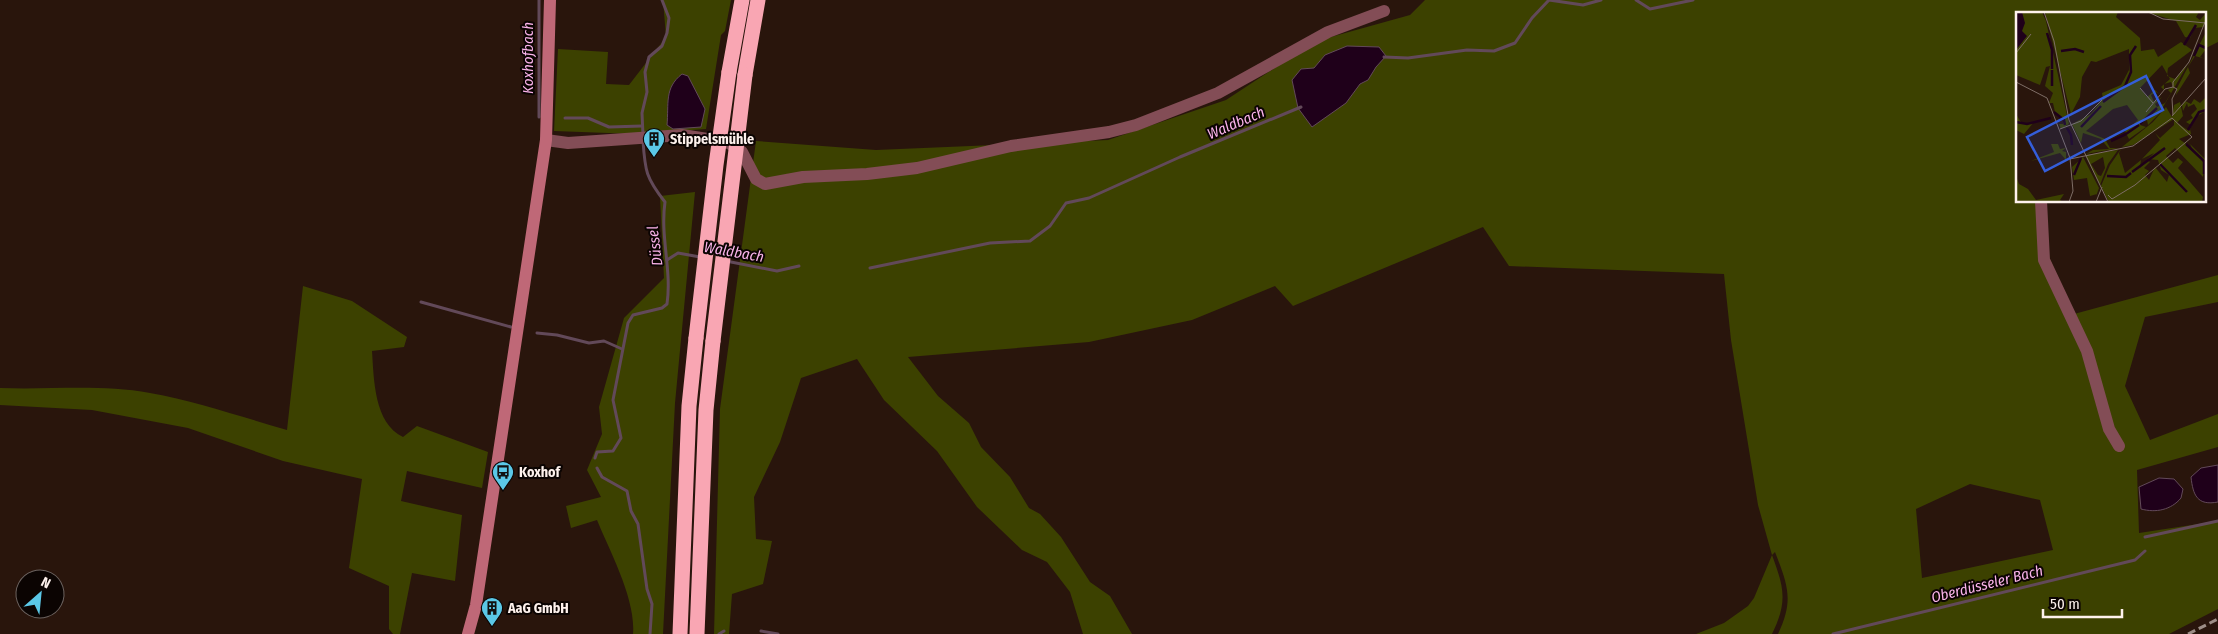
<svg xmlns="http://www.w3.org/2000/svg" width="2218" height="634" font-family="'Fira Sans Condensed',sans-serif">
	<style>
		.green { fill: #3c4100; fill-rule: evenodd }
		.water { fill: #1f001a; stroke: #624959 }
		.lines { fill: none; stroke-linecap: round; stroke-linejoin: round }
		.stream { stroke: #624959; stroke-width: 3 }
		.minor { stroke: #834d56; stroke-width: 12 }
		.secondary { stroke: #bf6877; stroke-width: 12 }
		.motorway { stroke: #f9a6b3; stroke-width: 15 }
		.rail { stroke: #9d8e87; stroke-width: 3; stroke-dasharray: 8 4; stroke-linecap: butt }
		.motorway-bridge { stroke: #f9a6b3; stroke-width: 15 }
		.labels { text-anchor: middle; stroke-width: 4; stroke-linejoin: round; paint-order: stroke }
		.poi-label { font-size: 14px; font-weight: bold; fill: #fef2ed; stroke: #0b0402; text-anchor: start }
		.water-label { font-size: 15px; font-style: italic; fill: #fab3ea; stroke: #0b0402 }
		.inset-river { fill: none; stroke: #1f001a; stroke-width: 2.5 }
		.inset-road { fill: none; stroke: #7e6d66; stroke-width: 1 }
		.view { fill: #345eda; fill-opacity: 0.15; stroke: #345eda; stroke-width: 2.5 }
		.inset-edge { fill: none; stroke: #fef2ed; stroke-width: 2.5 }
	</style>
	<rect width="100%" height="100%" fill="#29150c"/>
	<!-- green -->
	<g class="green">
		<path d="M663 0H731L725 31 721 35 706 129 635 134 554 131 558 49 608 52 606 84 629 85 666 37Z"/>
		<path d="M1425 0H2218V42L2204 49V14H2017V201H2044L2046 250 2074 314 2218 275V302L2145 317 2125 386 2150 440 2218 414V447L2137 470 2139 533 2218 521V609L2169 634H1778C1794 600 1788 586 1775 552L1772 555C1784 588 1788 601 1772 634H1696L1724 623 1748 606 1754 598 1772 555 1758 505 1731 340 1724 274 1509 266 1483 227 1293 306 1275 286 1192 320 1089 342 908 357 938 396 969 423 981 447 1010 477 1029 508 1040 514 1061 537 1090 582 1110 596 1132 634H1083L1070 592 1047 562 1022 550 977 507 937 451 884 400 857 359 801 378 780 442 754 497 756 539 772 541 763 584 732 594 729 634H714L720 409 756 141 876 150 1108 140 1226 100 1284 62V50L1410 15ZM1970 484 2040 500 2053 550 1922 578 1916 509Z"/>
		<path d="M695 192 675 403 663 634H633C636 599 610 552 597 520L571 528 566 506 601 497 587 470 602 434 599 407 624 318 664 278 660 196Z"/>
		<path d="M303 286 352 301 407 337 404 347 372 351C374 380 374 423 403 437L417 426 488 452 482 488 407 471 401 501 462 515 455 581 412 573 400 634H393L389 629V586L349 568 362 479 283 461 188 428 92 410 0 405V388C49 390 101 384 150 393 196 401 241 417 287 430Z"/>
	</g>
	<!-- water -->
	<g class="water">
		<path d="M1347 46 1379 47 1386 56 1376 67 1368 80 1360 84 1346 103 1312 127 1298 108 1292 80 1301 69 1314 68 1325 55Z"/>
		<path d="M682 74 688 76 705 109 701 127 673 129 667 125C669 104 664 88 682 74Z"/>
		<path d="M2218 465V502C2197 506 2193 495 2191 477L2201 468Z"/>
		<path d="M2159 478 2174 479 2183 489 2181 498C2171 510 2156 513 2141 509L2139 487Z"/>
	</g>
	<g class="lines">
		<!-- stream -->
		<g class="stream">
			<path d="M1636 0 1650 9 1693 0"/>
			<path d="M1384 57 1408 58 1467 50 1494 51 1515 43 1532 18 1549 0 1583 5 1601 0"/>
			<path d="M539 117V0"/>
			<path d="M565 118H588L609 127 642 126"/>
			<path d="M643 135 642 113 647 92 645 72 649 57 662 46 667 33 669 18 662 0"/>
			<path d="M667 260 678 253 700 257"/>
			<path d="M726 261 777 271 799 266"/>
			<path d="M870 268 990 243 1030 241 1050 226 1066 203 1089 198 1180 157 1301 107"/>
			<path d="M421 302 511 327"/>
			<path d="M537 333 557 335 589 343 604 341 622 349"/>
			<path d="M595 458 597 452 613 451 621 438 613 400 628 323 633 315 662 308 667 304C672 270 660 237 665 202 646 178 645 171 643 141"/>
			<path d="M597 468 602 477 627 491 631 511 638 524 647 589 652 604 650 634"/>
			<path d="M2145 537 2218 521"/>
			<path d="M761 631 778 634"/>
			<path d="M719 634 724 631"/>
			<path d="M1833 634 2135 560 2145 551"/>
		</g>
		<!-- minor -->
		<g class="minor">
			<path d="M546 140 568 143 682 135 714 140 729 143 742 152 756 179 765 184 803 177 867 174 917 168 1011 146 1109 132 1136 125 1218 93 1328 32 1384 11"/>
			<path d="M2041 201 2044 260 2087 351 2109 429 2119 446"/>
		</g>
		<!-- secondary -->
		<path class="secondary" d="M468 634 476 605 546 140 550 0"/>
		<!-- motorway -->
		<g class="motorway">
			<path d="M729 72 742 0"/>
			<path d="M745 75 758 0"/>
			<path d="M680 634 689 406 696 338"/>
			<path d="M697 634 706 410 713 341"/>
		</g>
		<!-- rail -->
		<path class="rail" d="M2188 634 2218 619"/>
		<!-- motorway-bridge -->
		<g class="motorway-bridge">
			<path d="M696 338 716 165 729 72"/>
			<path d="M713 341 745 75"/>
		</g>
	</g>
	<!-- icons -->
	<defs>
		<g id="building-pin" transform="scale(1.125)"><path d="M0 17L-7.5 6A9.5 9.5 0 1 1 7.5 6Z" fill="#5bc8e7" stroke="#0b0402"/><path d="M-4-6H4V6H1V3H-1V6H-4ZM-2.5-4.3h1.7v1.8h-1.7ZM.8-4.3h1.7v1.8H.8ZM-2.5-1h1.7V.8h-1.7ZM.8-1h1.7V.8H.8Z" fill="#111"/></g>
		<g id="bus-pin" transform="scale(1.125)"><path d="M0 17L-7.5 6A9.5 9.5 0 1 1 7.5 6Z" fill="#5bc8e7" stroke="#0b0402"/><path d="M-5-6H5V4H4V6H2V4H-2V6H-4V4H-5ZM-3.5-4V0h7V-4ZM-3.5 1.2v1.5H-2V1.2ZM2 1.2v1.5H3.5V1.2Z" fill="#111"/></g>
	</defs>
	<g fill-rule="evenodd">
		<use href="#building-pin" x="654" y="139"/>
		<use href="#bus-pin" x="503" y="472"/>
		<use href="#building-pin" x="492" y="608"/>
	</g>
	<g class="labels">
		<!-- poi labels -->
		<g class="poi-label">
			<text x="670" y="144">Stippelsmühle</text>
			<text x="519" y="477">Koxhof</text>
			<text x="508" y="613">AaG GmbH</text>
		</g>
		<!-- water labels -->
		<g class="water-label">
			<text transform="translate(528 58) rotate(-90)" y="5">Koxhofbach</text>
			<text transform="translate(1236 123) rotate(-23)" y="5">Waldbach</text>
			<text transform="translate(655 246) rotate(-97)" y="5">Düssel</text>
			<text transform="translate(734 252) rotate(10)" y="5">Waldbach</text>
			<text transform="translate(1987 584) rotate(-14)" y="5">Oberdüsseler Bach</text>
		</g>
	</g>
	<!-- overview -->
	<g transform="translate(2016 12)">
		<rect width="190" height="190" fill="#29150c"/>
		<path d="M0 0H26L30 9 53 112 45 117 43 112H47L48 109 39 100 37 91H33L37 81 29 74 34 54 30 55 24 73 0 63ZM29 0H102L100 5 124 26 125 39 138 37 142 45 165 30 176 38 152 56 151 64 159 67 172 52 143 102 132 113 131 108 124 113 130 115 113 127 109 119 122 108 111 93 97 97 70 119 89 127 94 136H103L70 142 77 138 93 137 85 127 67 121 65 131 56 112 75 102 87 87 86 81 105 73 113 58V37L80 50 75 49 66 65 64 85 55 102ZM146 53 154 67 145 75 148 78V72L155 70 157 75 152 78 155 81 149 91 141 95 139 92 146 85 138 90 135 83 140 80 143 82 139 78 131 85 124 76ZM130 0H183L180 5 184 8 190 1V10L187 15 179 16 174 26 169 25 160 9ZM190 20V37L184 45 190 47 179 44 172 55 174 61 160 83 161 76ZM190 85V99L181 104 174 117 175 122 163 127 176 136 174 132 190 148 189 152 181 140 188 152 187 165 159 136 150 144 157 151 162 146 167 150 162 156 187 185 186 190H93L85 174 94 153 105 137 103 141 109 161 125 148 124 156 131 148 134 150 128 156 133 159 129 163 133 168 139 155 151 170 153 163 145 158 142 148 132 147 138 141 126 147 144 128 139 121 144 126 158 113V107L117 133 106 135 137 110 150 95 156 105 158 93 164 90 167 104 161 111 173 119 175 113 170 110 177 106 175 103 181 97 178 92 172 95 171 91 167 99 166 93 169 89 175 92 178 87 184 91ZM0 102 6 112 18 110 8 122 0 118ZM35 132H42L44 137 50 136 46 139 50 140V148L44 141 15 149 38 140ZM102 138 92 152 84 173 69 143ZM87 145 89 156 85 164 82 163 75 152ZM67 145 83 176 78 190 81 182 74 184 71 166 58 168 56 155ZM0 164 3 172 12 177 20 188 48 182 44 188 47 190H0Z" fill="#3c4100" fill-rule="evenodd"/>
		<path d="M0 0H6L9 11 6 19 11 24 0 38Z" fill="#1f001a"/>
		<path class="inset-river" d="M31 21 36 38V57M168 33 180 13M45 39 59 37 68 40M178 44 183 33 190 36M36 74V58M87 90 109 74 115 60 114 43 120 34M38 100 48 108 49 113M0 110 11 112 35 106M124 112 141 96M65 115 85 94M51 116 55 123 56 133M172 118 183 100 190 98M110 122 123 113M95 129 110 122M170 132 188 149V162M144 152 171 180M116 160 149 136M58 163 65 146M91 164 110 165 115 161"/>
		<path class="inset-road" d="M28 0 38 29 53 108 92 190M132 0 147 7 190 11M0 41 15 22M0 70 31 86 54 146 57 179 53 190M124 76 137 91M130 100 149 77 157 75M157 103 156 87 161 77 157 75V70L173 50 189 10M156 104 190 66M156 106 176 125M44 117 65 109 86 88M54 147 117 134 156 106M92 183 96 187 119 173 176 125M80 190 86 175"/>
		<path class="view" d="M130 64 147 98 29 159 11 125Z"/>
		<rect width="190" height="190" class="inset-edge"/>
	</g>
	<!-- north arrow -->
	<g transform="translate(40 594) rotate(27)"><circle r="24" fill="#0b0402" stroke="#6c6360"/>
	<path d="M0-4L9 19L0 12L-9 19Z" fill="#5bc8e7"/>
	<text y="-8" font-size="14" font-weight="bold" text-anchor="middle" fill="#fef2ed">N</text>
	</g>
	<!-- scale -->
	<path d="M2043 609v8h79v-8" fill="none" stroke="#fef2ed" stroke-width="2.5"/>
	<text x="2050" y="609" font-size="15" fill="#fef2ed" stroke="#0b0402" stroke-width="4" paint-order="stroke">50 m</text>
</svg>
